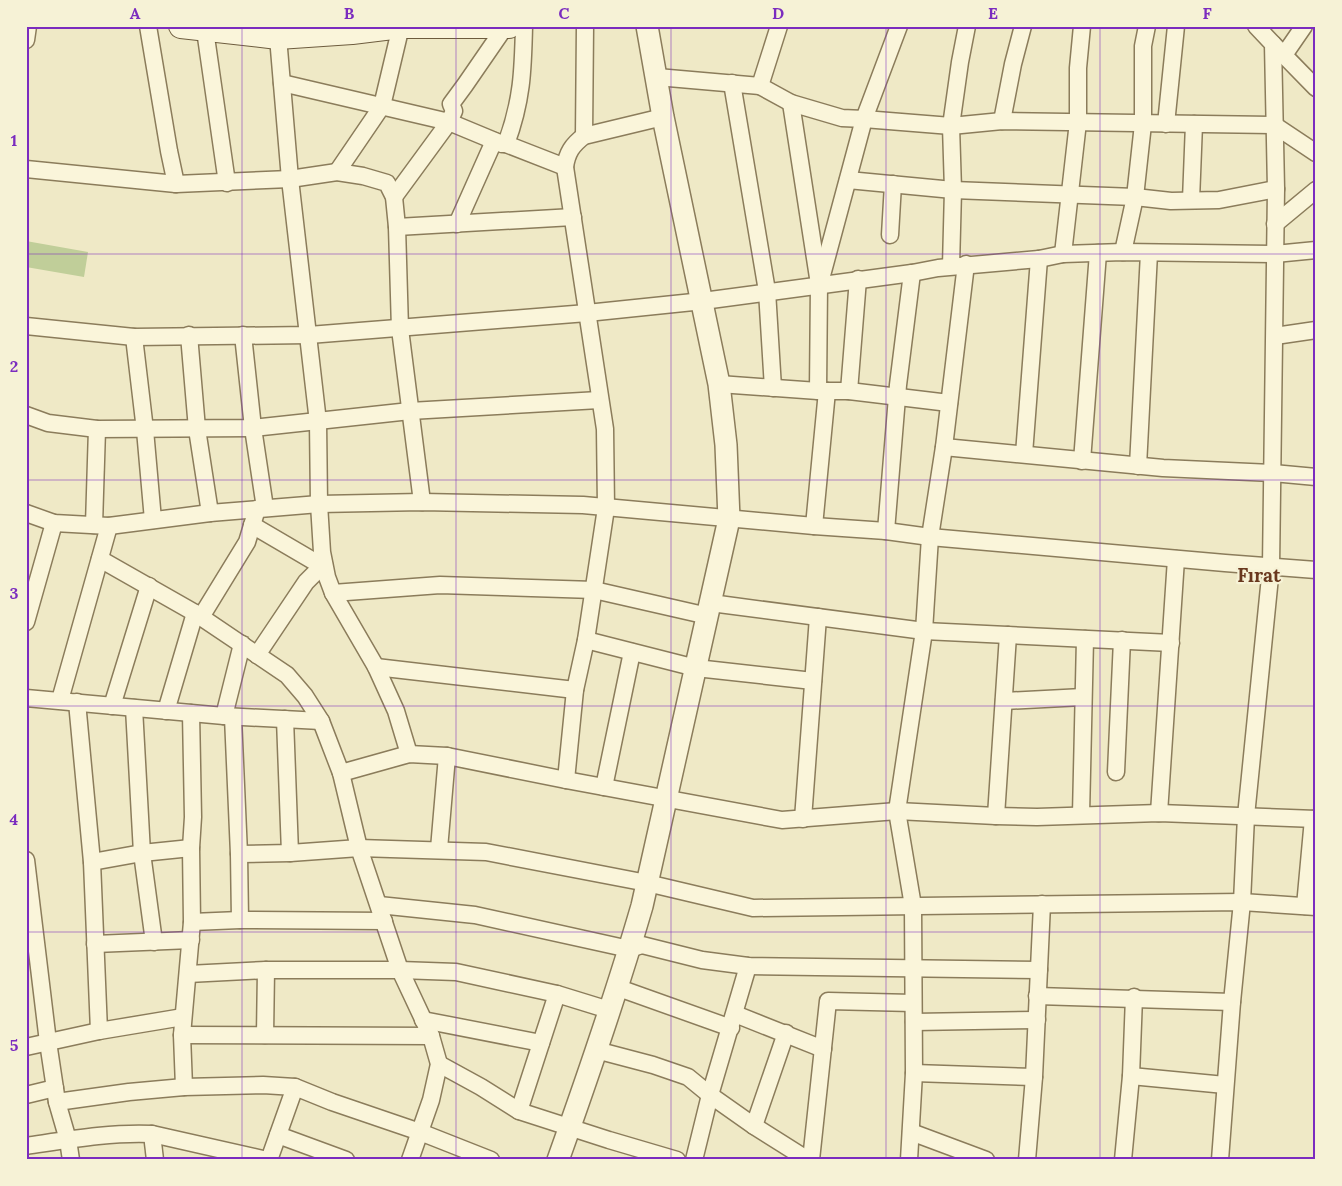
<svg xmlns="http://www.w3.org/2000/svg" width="1342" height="1186" font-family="Lora,serif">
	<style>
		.green { fill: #c0ce99 }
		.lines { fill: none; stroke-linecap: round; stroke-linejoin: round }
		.minor-casing { stroke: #8b7c5b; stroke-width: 19 }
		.tertiary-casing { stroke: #8b7c5b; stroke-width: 24 }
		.secondary-casing { stroke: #6d5c3e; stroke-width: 26 }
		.minor { stroke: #faf5da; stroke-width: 16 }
		.tertiary { stroke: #faf5da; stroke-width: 21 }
		.secondary { stroke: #faf5da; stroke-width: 24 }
		.grid { fill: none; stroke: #7b2cbf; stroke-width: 1; stroke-opacity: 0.55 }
		.labels { text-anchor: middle; stroke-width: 4.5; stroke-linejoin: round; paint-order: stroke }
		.district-label { font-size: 19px; font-weight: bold; fill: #69381e; stroke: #f6f2d6 }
		.neatline { fill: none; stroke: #7b2cbf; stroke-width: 2 }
		.grid-label { font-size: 16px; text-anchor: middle; font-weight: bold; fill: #7b2cbf }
	</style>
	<rect width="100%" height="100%" fill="#efe9c6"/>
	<!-- green -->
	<path class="green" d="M26 241 88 252 84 277 26 267Z"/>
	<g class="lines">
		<!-- minor casing -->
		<g class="minor-casing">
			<g id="minor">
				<path d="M148 26 169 151 176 184"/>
				<path d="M779 26 760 86 791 103 842 118 864 119 951 126 1002 121 1274 125 1316 153"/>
				<path d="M205 30 227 183"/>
				<path d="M278 37 290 179 318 422 319 504 322 552 327 577 333 593 376 667 396 711 409 754"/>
				<path d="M26 40 28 26"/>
				<path d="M1273 44 1316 88"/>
				<path d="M1284 55 1304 26"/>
				<path d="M657 77 760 86"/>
				<path d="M282 83 449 122 502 144H506L565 167"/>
				<path d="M732 83 767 291 773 388"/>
				<path d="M791 103 819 284 818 391"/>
				<path d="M1002 121 1013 64 1023 26"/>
				<path d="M1166 124 1176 26"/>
				<path d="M584 136 585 26"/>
				<path d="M506 144C522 101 523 71 524 26"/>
				<path d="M26 169 176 184 290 179 337 172 363 176 387 183 394 197 397 227 400 329 422 502"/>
				<path d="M337 172 382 106 401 26"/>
				<path d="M848 180 953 190 1135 197 1171 201 1219 200 1276 189"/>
				<path d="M394 197 449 122 454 111 451 104 465 85 505 27"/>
				<path d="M1191 200 1194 124"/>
				<path d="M457 224 494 141"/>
				<path d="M1275 224 1316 190"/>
				<path d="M397 227 573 217"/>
				<path d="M890 235 893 184"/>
				<path d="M1123 252 1135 197 1143 124V46L1147 26"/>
				<path d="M1063 254 1078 122V68L1082 26"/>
				<path d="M951 266 953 190 951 126 960 62 967 26"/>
				<path d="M821 279 864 119 899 26"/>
				<path d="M26 326 134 337 309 335 587 313 703 301 912 273 938 268 1039 259 1063 254 1123 252 1275 254 1316 250"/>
				<path d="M189 335 197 429 210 513"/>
				<path d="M243 335 253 428 265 508"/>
				<path d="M1275 336 1316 330"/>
				<path d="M134 337 145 430 153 520"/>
				<path d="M719 384 818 391H849L949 403"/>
				<path d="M849 391 858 279"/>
				<path d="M26 415 48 423 97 429 253 428 410 411 599 400"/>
				<path d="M944 447 1163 468 1273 473 1316 477"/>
				<path d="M1024 454 1039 259"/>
				<path d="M1082 461 1098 253"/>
				<path d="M1138 466 1149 253"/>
				<path d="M26 513 54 523 109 526 210 513 319 504 422 502 583 505 814 526 886 531 930 537 1225 563 1316 570"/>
				<path d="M94 525 97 429"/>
				<path d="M252 525 322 566"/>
				<path d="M814 526 827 391"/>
				<path d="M886 531 898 385 912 273"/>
				<path d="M100 559 195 613 287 675 305 696 321 721 341 773 359 848 400 970 431 1036 439 1064 431 1100 410 1160"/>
				<path d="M333 593 440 585 594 590 708 616"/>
				<path d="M711 603 924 631 1171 643"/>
				<path d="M201 617 247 542 257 509"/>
				<path d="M26 622 54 523"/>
				<path d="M586 640 696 668 813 681"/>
				<path d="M257 655 306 582 324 564"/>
				<path d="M376 667 575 690"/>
				<path d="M26 698 224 716 321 721"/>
				<path d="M60 700 109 526"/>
				<path d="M1004 701 1083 697"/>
				<path d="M77 702 92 862 99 1031"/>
				<path d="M112 706 149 586"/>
				<path d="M134 708 142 853 154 942"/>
				<path d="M166 711 195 613"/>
				<path d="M224 716 242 644"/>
				<path d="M233 717 239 854 240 920"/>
				<path d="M285 719 290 853"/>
				<path d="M1116 772 1122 640"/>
				<path d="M341 773 409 754 447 756 566 780 782 820 897 811 996 816 1037 817 1159 813 1316 819"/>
				<path d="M566 780 575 690 586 640 606 508 605 429 565 167C567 153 572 145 584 136L663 117"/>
				<path d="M604 787 632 652"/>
				<path d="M1159 813 1176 559"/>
				<path d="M1081 815 1085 639"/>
				<path d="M996 816 1008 635"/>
				<path d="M803 819 818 617"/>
				<path d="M439 849 447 756"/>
				<path d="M239 854 290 853 359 848 486 852 647 883 753 908 1242 902 1316 907"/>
				<path d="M26 860 48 1042 57 1102 68 1140 71 1160"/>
				<path d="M92 862 142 853 191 848"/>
				<path d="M379 905 475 915 629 949 642 945 702 960 748 966 1039 970"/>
				<path d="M1305 906 1313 819"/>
				<path d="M192 922 240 920 384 921"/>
				<path d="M95 944 191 940"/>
				<path d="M188 974 266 970H400L456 972 557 994 609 1010"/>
				<path d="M616 987 731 1028"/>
				<path d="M1037 996 1232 1002"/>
				<path d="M735 1014 823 1049"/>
				<path d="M423 1020 541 1043"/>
				<path d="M914 1022 1037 1020"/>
				<path d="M182 1035 431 1036"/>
				<path d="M265 1035 266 970"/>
				<path d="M26 1047 99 1031 183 1017"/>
				<path d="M596 1050 653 1065 688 1077 710 1095 754 1126 808 1160"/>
				<path d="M439 1064 481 1087 519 1111 609 1140 677 1160"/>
				<path d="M914 1073 1034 1077"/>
				<path d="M1131 1076 1225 1085"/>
				<path d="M184 1087 182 1035 192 922 191 848 193 817 191 713"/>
				<path d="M26 1095 55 1088"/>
				<path d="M57 1102 129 1092 184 1087 263 1085 295 1087 332 1102 420 1132 491 1160"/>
				<path d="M519 1111 557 994"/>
				<path d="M754 1126 786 1033"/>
				<path d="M911 1132 986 1160"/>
				<path d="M152 1134 155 1160"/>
				<path d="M278 1135 346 1160"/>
				<path d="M26 1146C67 1140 111 1132 152 1134L267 1160"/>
				<path d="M269 1160 295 1087"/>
				<path d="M694 1160 710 1095 748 966"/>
				<path d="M811 1160 828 1001 913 1003"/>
				<path d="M909 1160 914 1073 913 906 897 811 924 631 930 537 944 447 966 264"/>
				<path d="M1027 1160 1034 1077 1042 904"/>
				<path d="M1123 1160 1131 1076 1134 997"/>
				<path d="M1220 1160 1232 1002 1242 902 1246 816 1271 567 1276 189 1273 44 1256 26"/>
			</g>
		</g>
		<!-- tertiary casing -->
		<g class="tertiary-casing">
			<path id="tertiary" d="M558 1160C588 1076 617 992 642 906L729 519 726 445 719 384 663 117 647 26"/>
		</g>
		<!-- secondary casing -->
		<g class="secondary-casing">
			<path id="secondary" d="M181 26 278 37 352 32 401 26H509"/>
		</g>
		<!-- minor -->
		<use href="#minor" class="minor"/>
		<!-- tertiary -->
		<use href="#tertiary" class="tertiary"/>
		<!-- secondary -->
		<use href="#secondary" class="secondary"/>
	</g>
	<!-- grid -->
	<path class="grid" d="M242 26V1160M456 26V1160M671 26V1160M886 26V1160M1100 26V1160M26 254H1316M26 480H1316M26 706H1316M26 932H1316"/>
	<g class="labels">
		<!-- district labels -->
		<g class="district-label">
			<text x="1259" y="582">Fırat</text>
		</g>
	</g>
	<!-- border -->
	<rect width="1342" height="1186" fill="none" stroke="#f6f2d6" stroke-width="55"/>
	<rect x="28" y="28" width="1286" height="1130" class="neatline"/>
	<g class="grid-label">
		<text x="135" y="19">A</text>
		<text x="349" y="19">B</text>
		<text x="564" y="19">C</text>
		<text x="778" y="19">D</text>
		<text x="993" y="19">E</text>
		<text x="1207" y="19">F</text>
		<text x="14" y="146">1</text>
		<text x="14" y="372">2</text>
		<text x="14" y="599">3</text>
		<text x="14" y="825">4</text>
		<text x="14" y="1051">5</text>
	</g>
</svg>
